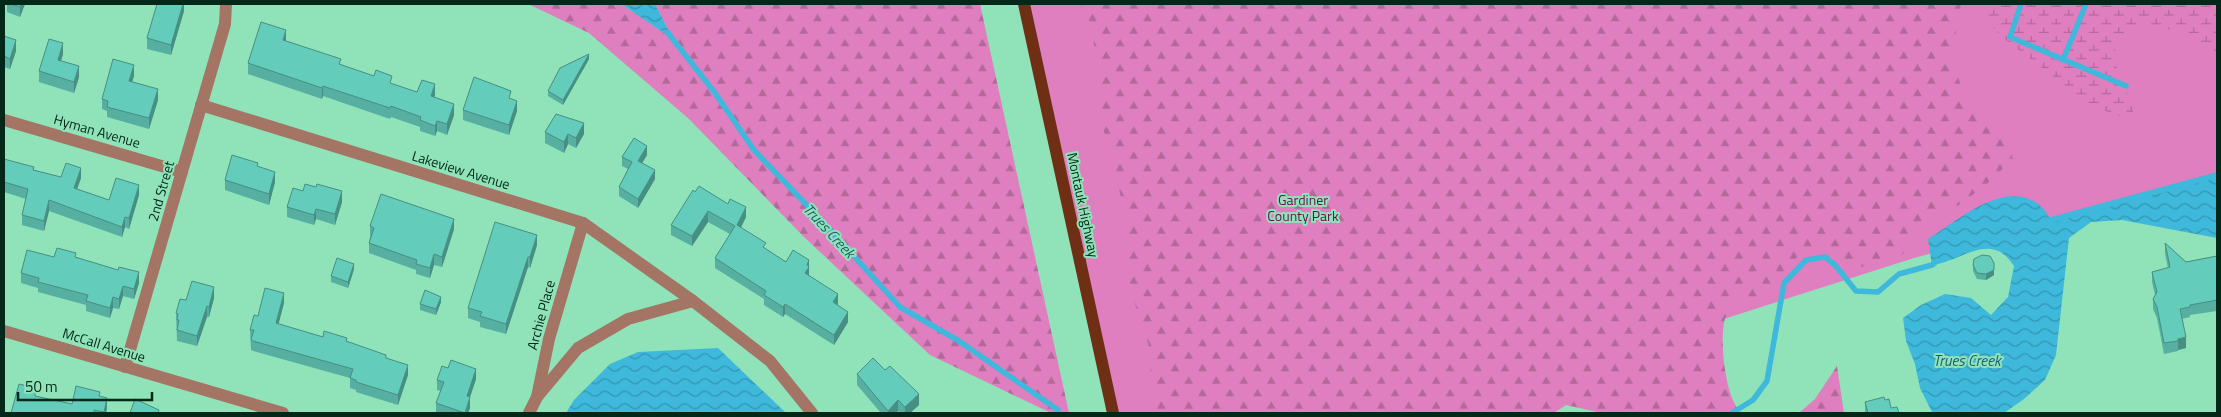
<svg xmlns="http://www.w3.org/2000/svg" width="2221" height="417" font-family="'Titillium Web',sans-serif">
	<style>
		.green { fill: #df7fbf }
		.forest { fill: url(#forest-firs) }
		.wetland { fill: url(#wetland-marsh) }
		.water { fill: url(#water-waves) }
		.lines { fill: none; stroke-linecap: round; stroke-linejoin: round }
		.stream { stroke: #3eb8db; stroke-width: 5.5 }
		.minor { stroke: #a47564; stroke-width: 12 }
		.major { stroke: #6f2f15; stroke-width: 12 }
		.wall { fill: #56afa0 }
		.shaded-wall { fill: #468f82 }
		.building { fill: #64ccba; stroke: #468f82 }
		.labels { text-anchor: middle; stroke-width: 4; stroke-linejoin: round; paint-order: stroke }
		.street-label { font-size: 14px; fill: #032718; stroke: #90e3b9 }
		.park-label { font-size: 14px; fill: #680e51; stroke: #90e3b9 }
		.water-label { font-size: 15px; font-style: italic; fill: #1c5d6f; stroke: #90e3b9 }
	</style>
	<defs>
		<pattern id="forest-firs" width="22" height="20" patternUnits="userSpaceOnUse" patternTransform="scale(1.25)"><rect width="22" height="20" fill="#df7fbf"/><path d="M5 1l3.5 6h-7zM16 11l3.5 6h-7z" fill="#b3689a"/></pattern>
		<pattern id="wetland-marsh" width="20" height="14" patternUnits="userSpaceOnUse" patternTransform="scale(1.25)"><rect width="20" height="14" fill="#df7fbf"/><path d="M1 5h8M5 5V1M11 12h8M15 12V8" fill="none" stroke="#b3689a"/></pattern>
		<pattern id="water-waves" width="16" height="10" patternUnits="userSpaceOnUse" patternTransform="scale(1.25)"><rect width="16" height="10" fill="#3eb8db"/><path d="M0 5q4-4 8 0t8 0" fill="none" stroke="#3296b1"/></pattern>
	</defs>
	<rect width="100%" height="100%" fill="#90e3b9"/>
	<!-- green -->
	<path class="green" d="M1024 4H2217V175L1914 258 1430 413H1113Z"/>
	<!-- forest -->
	<g class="forest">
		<path d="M528 4H621L672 38 655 4H980L1069 413H1051L930 355 804 237 689 119 589 33Z"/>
		<path d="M1080 4H1961C1955 33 1949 68 1966 95 1970 101 1978 106 1983 111 2000 127 2007 137 2013 159L1988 183 1959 205 1938 214 1902 255 1881 264 1853 268 1845 260 1821 248 1799 255 1759 298 1738 299C1734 305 1727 312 1725 319 1719 338 1725 401 1742 413H1602L1566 405 1554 413H1154L1148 343 1131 292 1122 201 1103 128 1092 26Z"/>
		<path d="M1837 366 1844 413H1799L1815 399Z"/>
	</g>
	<!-- wetland -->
	<path class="wetland" d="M1987 4H2217V54C2199 44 2163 21 2142 26 2131 29 2121 40 2115 48L2116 65 2132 106 2135 122 2092 106 2003 38 1987 21Z"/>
	<!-- water -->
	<g class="water">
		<path d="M621 4H655L673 39Z"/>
		<path d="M2217 175V238L2122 220 2091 222 2069 238 2056 355 2045 380 2024 399 2004 413 1932 412 1920 388 1915 364 1906 341 1903 318 1921 305 1945 294 1971 298 1991 315 2008 297 2014 266C1991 230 1963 261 1932 265L1928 239C1957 221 2002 180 2037 203 2043 207 2048 215 2052 221Z"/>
		<path d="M718 348 786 413H566L574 400 610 364 638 352Z"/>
	</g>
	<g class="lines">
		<!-- stream -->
		<g class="stream">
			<path d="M2021 4 2010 37 2126 86"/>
			<path d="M668 33 715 93 754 150 821 220 900 307 959 341 1058 410"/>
			<path d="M2063 60 2086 4"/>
			<path d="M2047 221 2217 175"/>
			<path d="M1732 413 1753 400 1767 381 1784 283 1806 260 1825 257 1835 265 1856 291 1878 292 1899 274 1932 265 1937 261"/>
		</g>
		<!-- minor -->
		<g class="minor">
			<path d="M201 105 583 223 693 301"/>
			<path d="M4 120 182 172"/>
			<path d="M4 331 283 413"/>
			<path d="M125 367 225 24 226 4"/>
			<path d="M537 397 578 348 628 319 693 301 770 361 812 413"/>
			<path d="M529 413 537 397 549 339 583 223"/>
		</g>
		<!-- major -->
		<path class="major" d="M1024 4 1113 413"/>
	</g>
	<!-- wall -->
	<g class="wall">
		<path d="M7 4H25L20 17 7 12Z"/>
		<path d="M184 4V11L171 55 147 49V38Z"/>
		<path d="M4 36 16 51 10 69 4 67Z"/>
		<path d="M286 41 341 65 392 84 417 92 435 95 434 97 454 115 447 135 437 131 435 136 420 131V127L391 117 390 119 323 96 322 99 248 74V63Z"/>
		<path d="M63 54 61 61 79 77 74 93 39 82V71Z"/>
		<path d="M589 59 563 105 548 96V91Z"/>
		<path d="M134 76 132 82 158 100 149 129 107 117V111L102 109V99Z"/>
		<path d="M463 110 517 111 509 135 463 120Z"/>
		<path d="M545 132 584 134 576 148 568 144 564 153 545 143Z"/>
		<path d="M4 155V159L34 170 61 177 81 178 77 189 109 200 139 195 129 229 125 227 122 237 49 211 44 231 22 225V215L26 199 4 192Z"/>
		<path d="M647 155 642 163 655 179 638 208 619 196V187L628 169 622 166V157Z"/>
		<path d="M258 166 275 182 269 205 225 190V180Z"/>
		<path d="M695 192 746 217 741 228 766 249 786 262 809 260V276L838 304V305L848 322 834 345 785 314 783 317 764 305V299L715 268V258L730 234 708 222 692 246 671 235V225Z"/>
		<path d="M342 202 335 225 316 219 314 225 287 217V207Z"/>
		<path d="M370 226 454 229 442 267 434 265 430 278 416 274V270L369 253V243L370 237Z"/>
		<path d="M2165 243 2186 262 2217 256V311L2190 315V317L2182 319 2186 348 2178 350V351L2164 354 2157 318 2153 309V299L2155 295 2152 282V272L2168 268 2165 254Z"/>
		<path d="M537 245 530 268 528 267 506 334 480 327V322L468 318V308Z"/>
		<path d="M54 257H76L139 283 134 299 123 296 119 309 113 308 110 318 86 311V305L38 292V288L21 283V273Z"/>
		<path d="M1973 265 1994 275 1986 280 1977 279 1973 271Z"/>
		<path d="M354 269 348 288 331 282V276Z"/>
		<path d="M214 298 209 317H207L197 346 177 341 176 313 186 300Z"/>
		<path d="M441 302 436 315 420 310V304Z"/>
		<path d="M284 303 278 324 323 337 347 342 386 358 408 375 398 405 356 392V390L350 388V378L253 351 251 350 250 330 258 316Z"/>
		<path d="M857 374 919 405 910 413H900L898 411 896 413H881L857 385Z"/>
		<path d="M476 379 470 397V408L468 413H436V403L441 391 437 390V380Z"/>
		<path d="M36 396 72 404 100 396 107 408 106 413H11Z"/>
		<path d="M1885 400 1891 408 1899 413H1865V402Z"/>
	</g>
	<!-- shaded-wall -->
	<g class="shaded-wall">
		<path d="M21 4H25L20 17V7Z"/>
		<path d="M183 4H184V11L171 55V45Z"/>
		<path d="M286 30V40L283 50V40Z"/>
		<path d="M16 40V51L10 69V59Z"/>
		<path d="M63 43V54L58 70V60Z"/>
		<path d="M589 54V59L563 105V100Z"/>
		<path d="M134 65V76L129 92V81Z"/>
		<path d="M79 66V77L74 93V82Z"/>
		<path d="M435 84V95L431 107V96Z"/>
		<path d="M323 86V96L322 99V88Z"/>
		<path d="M158 89V100L149 129V118Z"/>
		<path d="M517 101V111L509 135V125Z"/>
		<path d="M454 104V115L447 135V124Z"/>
		<path d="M437 121V131L435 136V126Z"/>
		<path d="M584 123V134L576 148V138Z"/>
		<path d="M568 134V144L564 153V142Z"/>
		<path d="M647 146V155L638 170V161Z"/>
		<path d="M81 168V178L74 198V188Z"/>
		<path d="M655 170V179L638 208V199Z"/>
		<path d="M275 172V182L269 205V194Z"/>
		<path d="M139 185V195L129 229V218Z"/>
		<path d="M342 191V202L335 225V214Z"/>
		<path d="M49 200V211L44 231V221Z"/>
		<path d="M746 207V217L737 235V225Z"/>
		<path d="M316 209V219L314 225V215Z"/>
		<path d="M708 211V222L692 246V236Z"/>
		<path d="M125 217V227L122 237V227Z"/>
		<path d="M454 219V229L442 267V257Z"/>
		<path d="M537 235V245L530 268V257Z"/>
		<path d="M434 254V265L430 278V268Z"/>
		<path d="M528 257V267L506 334V324Z"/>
		<path d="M809 260V277L805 273 807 265Z"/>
		<path d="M1994 263V275L1986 280V274Z"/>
		<path d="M354 264V269L348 288V282Z"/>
		<path d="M139 272V283L134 299V289Z"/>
		<path d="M123 286V296L119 309V299Z"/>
		<path d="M214 287V298L209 317V307Z"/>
		<path d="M284 293V303L276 334V323Z"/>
		<path d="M838 294V304L833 313V302Z"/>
		<path d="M113 297V308L110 318V308Z"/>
		<path d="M441 297V302L436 315V309Z"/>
		<path d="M785 304V314L783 317V307Z"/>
		<path d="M207 306V317L197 346V336Z"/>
		<path d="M848 312V322L834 345V335Z"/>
		<path d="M2186 337V348L2178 350V339Z"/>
		<path d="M408 365V375L398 405V395Z"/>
		<path d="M476 369V379L467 406V396Z"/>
		<path d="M919 394V405L910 413H905V407Z"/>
		<path d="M470 397V408L468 413H465Z"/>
		<path d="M107 398V408L106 413H104Z"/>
		<path d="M898 400V411L896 413H888V411Z"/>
	</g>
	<!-- building -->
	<g class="building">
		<path d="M12 4H21L20 7Z"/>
		<path d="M157 4H183L171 45 147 38Z"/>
		<path d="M261 22 286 30 283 40 341 59 339 64 374 76 376 70 392 76 390 83 417 92 422 80 435 84 431 96 454 104 447 124 437 121 435 126 420 120 421 117 391 106 390 108 323 86 322 88 248 63Z"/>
		<path d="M4 36 16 40 10 59 4 56Z"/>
		<path d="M49 39 63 43 58 60 79 66 74 82 39 71Z"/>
		<path d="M589 54 563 100 548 91 560 68Z"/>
		<path d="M113 59 134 65 129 81 158 89 149 118 107 107 108 101 102 99Z"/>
		<path d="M474 77 511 91 509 98 517 101 509 125 463 110Z"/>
		<path d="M556 114 584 123 576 138 568 134 564 142 545 132Z"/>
		<path d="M634 138 647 146 638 161 655 170 638 199 619 187 632 162 622 157Z"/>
		<path d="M232 155 258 163 257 166 275 172 269 194 225 180Z"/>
		<path d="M4 159 34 167 33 170 61 177 66 163 81 168 74 188 109 200 116 178 139 185 129 218 125 217 122 227 49 200 44 221 22 215 28 189 4 182Z"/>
		<path d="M305 184 316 187 317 184 342 191 335 214 316 209 314 215 287 207 293 188 303 191Z"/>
		<path d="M699 186 728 204 730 199 746 207 737 225 766 243 763 247 786 262 793 250 809 260 807 265 809 267 805 273 838 294 833 302 848 312 834 335 785 304 783 307 764 295 766 291 715 258 735 226 708 211 692 236 671 225 693 190 695 192Z"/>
		<path d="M381 194 454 219 442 257 434 254 430 268 416 264 417 260 369 243 374 228 370 226Z"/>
		<path d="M495 222 537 235 530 257H528L506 324 480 316 482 312 468 308Z"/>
		<path d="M2165 243 2186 262 2217 256V300L2190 305V307L2180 309 2186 337 2178 339V341L2164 343 2157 307 2153 299 2157 292 2152 272 2170 267Z"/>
		<path d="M57 248 76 253 75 257 118 270 119 267 139 272 134 289 123 286 119 299 113 297 110 308 86 301 88 295 38 282 39 278 21 273 27 250 54 257Z"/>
		<path d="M1982 255 1990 256 1994 263V270L1986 274 1977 273 1973 265 1974 259Z"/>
		<path d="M337 258 354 264 348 282 331 276Z"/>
		<path d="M192 281 214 287 209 307 207 306 197 336 177 330 179 320H177L178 314 176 313 180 299 186 300Z"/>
		<path d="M265 288 284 293 276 323 323 337 324 331 347 338 346 341 386 355V358L408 365 398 395 356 382V380L350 378 353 369 253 341 251 339 254 330H250L254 315 258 316Z"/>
		<path d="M425 290 441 297 436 309 420 304Z"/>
		<path d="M873 358 885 370 890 366 919 394 905 407 898 400 888 411 857 374Z"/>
		<path d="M451 360 476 369 467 396 470 397 465 413 436 403 444 382 437 380 442 366 448 368Z"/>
		<path d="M19 384 36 388 35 396 72 404 76 386 100 392 99 396 107 398 104 412 94 410V413H11Z"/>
		<path d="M1884 397 1885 400 1889 399 1891 408 1897 407 1899 413H1868L1865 402Z"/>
		<path d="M135 399 159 410 158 413H130Z"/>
	</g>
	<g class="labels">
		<!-- street labels -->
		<g class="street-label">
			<text transform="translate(97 131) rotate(16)" y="5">Hyman Avenue</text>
			<text transform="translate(461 170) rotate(17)" y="5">Lakeview Avenue</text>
			<text transform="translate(161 191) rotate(-74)" y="5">2nd Street</text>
			<text transform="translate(1083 205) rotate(78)" y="5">Montauk Highway</text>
			<text transform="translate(541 315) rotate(-75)" y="5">Archie Place</text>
			<text transform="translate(104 345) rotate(17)" y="5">McCall Avenue</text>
		</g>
		<!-- park labels -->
		<g class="park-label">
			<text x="1303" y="205">Gardiner<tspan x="1303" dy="16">County Park</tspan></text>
		</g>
		<!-- water labels -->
		<g class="water-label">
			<text transform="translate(829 231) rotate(47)" y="5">Trues Creek</text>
			<text x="1967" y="366">Trues Creek</text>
		</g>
	</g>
	<!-- border -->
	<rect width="2221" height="417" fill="none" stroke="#032718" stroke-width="10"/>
	<!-- scale -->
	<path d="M18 392v8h134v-8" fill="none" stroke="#032718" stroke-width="2.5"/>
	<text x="25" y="392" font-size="15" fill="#032718" stroke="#90e3b9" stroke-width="4" paint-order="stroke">50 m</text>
</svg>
